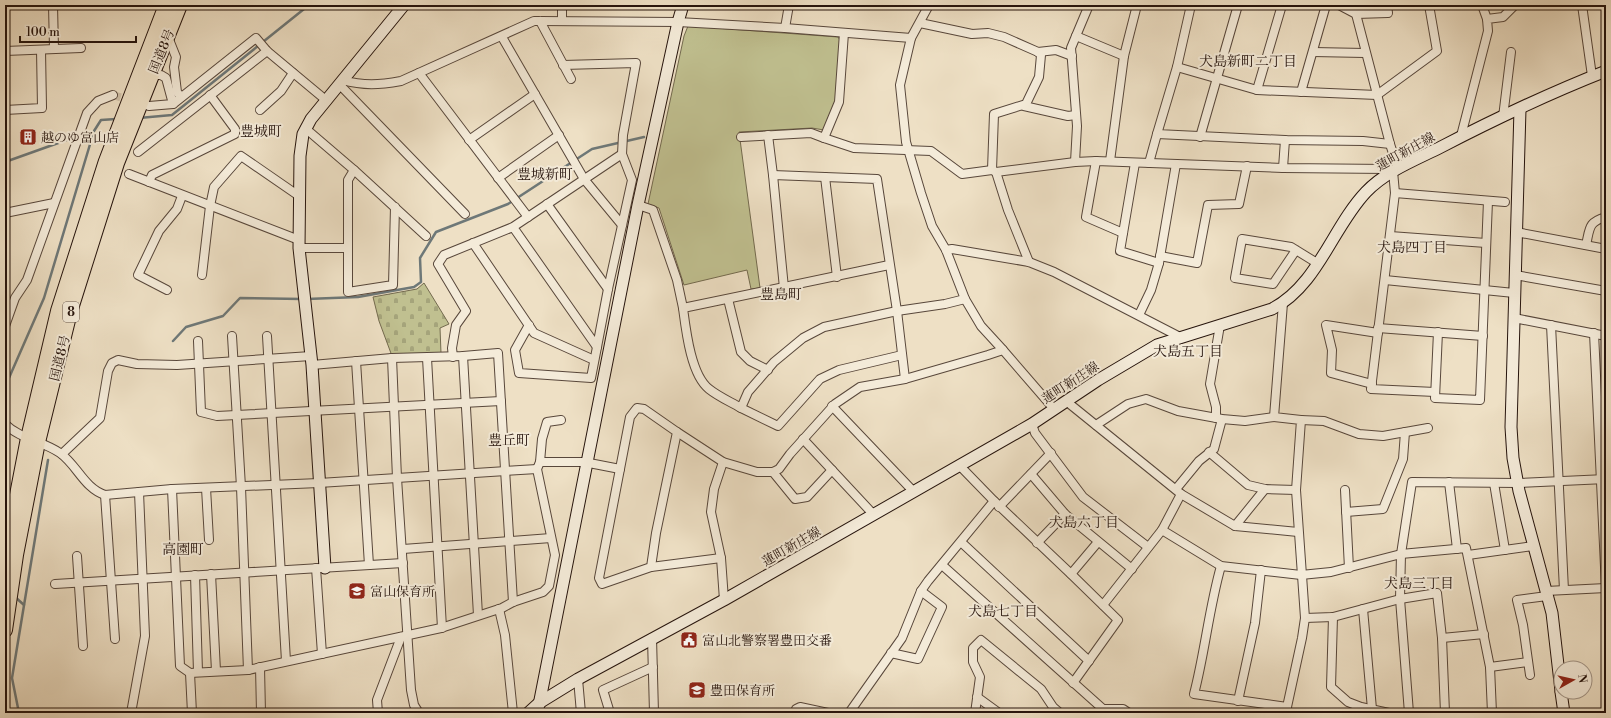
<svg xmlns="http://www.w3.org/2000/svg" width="1611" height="718" font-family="'Libre Bodoni','Noto Serif JP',serif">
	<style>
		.cemetery { fill: url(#cemetery-stones); stroke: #736a4e }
		.park { fill: #c0c090; stroke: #736a4e }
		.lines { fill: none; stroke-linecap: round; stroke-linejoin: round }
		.stream { stroke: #6e7878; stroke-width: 2.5 }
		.street-tunnel { stroke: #d0c1a9; stroke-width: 8; stroke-dasharray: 8 4; stroke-linecap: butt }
		.street-casing { stroke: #58473b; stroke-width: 10 }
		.secondary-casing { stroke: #26140d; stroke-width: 13 }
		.highway-casing { stroke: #26140d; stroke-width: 16 }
		.street { stroke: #f4ebd9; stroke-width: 8 }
		.secondary { stroke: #f4ebd9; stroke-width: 11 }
		.highway { stroke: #eee0c5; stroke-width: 14 }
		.labels { text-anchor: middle; stroke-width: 4; stroke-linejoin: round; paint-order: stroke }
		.shield { fill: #f4ebd9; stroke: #64544a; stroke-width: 1 }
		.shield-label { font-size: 12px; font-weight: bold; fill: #26140d }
		.street-label { font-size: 13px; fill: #26140d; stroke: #f4ebd9 }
		.poi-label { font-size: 13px; fill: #26140d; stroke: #f4ebd9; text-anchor: start }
		.neighbourhood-label { font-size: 14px; fill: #26140d; stroke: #f4ebd9 }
	</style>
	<defs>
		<pattern id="cemetery-stones" width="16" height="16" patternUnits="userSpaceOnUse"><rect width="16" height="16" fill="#c0c090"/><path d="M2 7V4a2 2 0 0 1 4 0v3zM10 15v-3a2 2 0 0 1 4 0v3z" fill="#a5a47b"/></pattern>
	</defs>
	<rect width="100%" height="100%" fill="#eee0c5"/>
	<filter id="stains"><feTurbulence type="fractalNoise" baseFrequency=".005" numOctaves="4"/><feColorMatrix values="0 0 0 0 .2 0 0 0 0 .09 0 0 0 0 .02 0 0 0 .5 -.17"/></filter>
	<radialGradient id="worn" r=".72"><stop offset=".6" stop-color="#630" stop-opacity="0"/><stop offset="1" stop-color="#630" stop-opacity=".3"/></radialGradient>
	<!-- cemetery -->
	<path class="cemetery" d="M424 283 449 324 440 328 441 353 392 356 379 321 373 297 417 289Z"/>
	<!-- park -->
	<path class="park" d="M688 26 838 37 840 40 836 99 824 130 812 128 739 132 760 288 751 289 747 270 684 285 659 208 648 204 684 36Z"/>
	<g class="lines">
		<!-- stream -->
		<g class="stream">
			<path d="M139 118 172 115 309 5"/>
			<path d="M5 162 75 137"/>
			<path d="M307 299 358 297 414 287 421 282 420 258 436 232 508 204 592 149 644 137"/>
			<path d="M173 341 186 327 223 316 240 298 302 299"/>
			<path d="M5 387 44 298 94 131 101 120 116 119"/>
			<path d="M14 596 24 605"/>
			<path d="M19 713 12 678 48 460"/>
		</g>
		<!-- street-tunnel -->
		<path class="street-tunnel" d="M113 95 133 101"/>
		<!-- street casing -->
		<g class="street-casing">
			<g id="street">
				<path d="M53 5 54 49"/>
				<path d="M562 5V20"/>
				<path d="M929 5 911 38 900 85 906 142 921 193 932 226 946 250 965 299 981 326 1003 350 1054 409"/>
				<path d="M1089 5 1076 36 1124 56"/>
				<path d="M1191 5 1177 67 1157 134 1285 140 1363 141 1390 144"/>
				<path d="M1339 5 1356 14 1390 144 1398 169"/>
				<path d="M1482 5 1487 19"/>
				<path d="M1582 5 1592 76"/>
				<path d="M1356 14 1388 13 1387 5"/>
				<path d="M540 21 571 79"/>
				<path d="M920 23 972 34 988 33 1004 37 1038 52 1041 55 1039 77 1026 104 994 114 992 170"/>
				<path d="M785 28 789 5"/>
				<path d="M844 33 839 102 824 138 854 148 931 151 962 174 992 170 996 172 1075 162 1096 161 1283 168 1388 169 1393 171 1395 193 1371 389 1435 392"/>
				<path d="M168 37 176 57 174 67 177 92 181 97"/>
				<path d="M502 37 584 179 622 225"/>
				<path d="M5 51 81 48"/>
				<path d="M1038 52 1056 50 1072 56"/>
				<path d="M1313 52 1365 53"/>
				<path d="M563 65 636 63 623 135 622 154"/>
				<path d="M1177 67 1257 90 1377 95 1437 51 1429 5"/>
				<path d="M419 73 528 217"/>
				<path d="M152 75H161L166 78 173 104"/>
				<path d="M342 80C364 86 379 85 401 81L534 21H540L678 22 785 28 911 38"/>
				<path d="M339 84 465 214"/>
				<path d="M1257 90 1282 5"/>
				<path d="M1301 92 1326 5"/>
				<path d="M149 106 173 104 256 38 267 51 327 101"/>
				<path d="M1024 106 1068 116 1076 115"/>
				<path d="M5 110 42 108 41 50"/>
				<path d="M260 110 281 91 293 73"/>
				<path d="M1503 117 1511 52"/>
				<path d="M305 128 354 170 426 236"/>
				<path d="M768 135 773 175"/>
				<path d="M1461 136 1488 31 1487 19 1503 17 1515 5"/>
				<path d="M741 137 811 133 824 138"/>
				<path d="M1200 137 1238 5"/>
				<path d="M469 140 535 94"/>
				<path d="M138 152 267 51"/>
				<path d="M1096 161 1086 217 1123 233"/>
				<path d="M1110 161 1124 56 1137 5"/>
				<path d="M1075 162 1077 126 1071 48 1076 36"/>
				<path d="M1135 163 1120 251 1159 263"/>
				<path d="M1149 163 1157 134"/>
				<path d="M1283 168 1285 140"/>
				<path d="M354 170 348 180V292L393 285 395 207"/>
				<path d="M996 172 1008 210 1029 262"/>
				<path d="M129 174 299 240"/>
				<path d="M825 177 837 277"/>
				<path d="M498 178 559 135"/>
				<path d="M149 182 152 175 235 134V129L210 95"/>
				<path d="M1395 193 1505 202"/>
				<path d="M547 204 608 289"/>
				<path d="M638 205 653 210 677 280 683 308"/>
				<path d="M5 213 54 203"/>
				<path d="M1516 232 1606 249"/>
				<path d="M1390 236 1486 243"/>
				<path d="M473 243 534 333 594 360"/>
				<path d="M1586 245C1590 228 1588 222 1606 217"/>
				<path d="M299 248H348"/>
				<path d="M946 250 952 249 1029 262 1054 272 1180 337"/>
				<path d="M1296 250 1273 284 1235 278 1242 239 1291 247 1317 263"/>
				<path d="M1160 256 1197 263 1208 205 1239 204 1247 166"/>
				<path d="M889 265 683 308C686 331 691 375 709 389 719 397 731 402 741 408L748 392 774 362 803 338 824 327 897 311 945 304 965 299"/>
				<path d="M202 275 210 206 214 187 241 156 299 196"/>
				<path d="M1515 275 1606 291"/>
				<path d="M1385 280 1514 293"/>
				<path d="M784 288 773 175 877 179 897 311 905 379"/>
				<path d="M167 290 138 275 159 231 177 209 182 196"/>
				<path d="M728 299 741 352 750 361 768 370"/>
				<path d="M1283 303 1274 417 1301 420 1296 490 1305 618 1302 638 1287 707 1288 713"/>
				<path d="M1139 315 1151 290 1159 263 1176 164"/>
				<path d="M1514 318 1606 336"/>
				<path d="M529 325 515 350 519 373 591 378 597 347"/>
				<path d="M1551 325 1564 590"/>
				<path d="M5 326 15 298 27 280 87 113 98 101 113 95"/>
				<path d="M1378 328 1483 336"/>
				<path d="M1438 332 1435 398 1480 400 1488 201"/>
				<path d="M1594 333 1606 588"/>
				<path d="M232 336 241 487 248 670"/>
				<path d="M267 336 286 661"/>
				<path d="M198 341 201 412 217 416 501 401"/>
				<path d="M463 356 478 615"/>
				<path d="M453 357 452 348 456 325 466 311 438 264 444 255 513 227 622 154 632 180 608 289 597 347 513 227"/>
				<path d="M392 358 397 478 411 690 414 705 419 713"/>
				<path d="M427 358 442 628"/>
				<path d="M356 361 369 565"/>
				<path d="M312 365 392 358 463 356 498 353 513 602"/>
				<path d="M1372 384 1331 373 1332 350 1326 325 1378 333"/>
				<path d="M1066 401 1181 494 1162 530 1221 566 1301 575 1331 572 1401 554 1466 548 1490 667 1492 713"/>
				<path d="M832 406 913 491"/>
				<path d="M637 408 644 409 677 432 656 533 651 567 602 584 599 578 630 417Z"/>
				<path d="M741 408 778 426 820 379 839 370 902 355"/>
				<path d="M1216 418V407L1210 384 1220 325"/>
				<path d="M1301 420 1324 421 1359 434 1383 436 1428 428"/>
				<path d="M5 424C20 439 43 441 60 453 77 465 84 488 105 495L172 489 319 483 537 469"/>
				<path d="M1032 424 1035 433 1083 497 1148 547"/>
				<path d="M1096 425 1128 404 1146 399 1178 411 1222 419 1245 421 1274 417"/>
				<path d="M677 432 723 462 757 472H773L779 469 790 454 835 404 860 387 905 379 988 355 1003 350"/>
				<path d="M803 439 873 514"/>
				<path d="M1209 452 1248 485 1265 489 1296 490"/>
				<path d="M62 454 100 418 108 371 112 363 118 360 137 364 177 365 311 356"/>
				<path d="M540 462 542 439 547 422 561 420"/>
				<path d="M723 462 714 489 711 512 721 558 724 600"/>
				<path d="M959 465 994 501"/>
				<path d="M773 472 795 499 807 497 832 470"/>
				<path d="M1031 474 1065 514 1132 569"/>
				<path d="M1449 482 1457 549"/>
				<path d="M1494 483 1505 550"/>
				<path d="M206 488 209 540"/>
				<path d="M172 489 180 666 190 673 248 670 441 628 502 608 513 602 543 592 549 586 555 555 537 469 540 462H584L620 469"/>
				<path d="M1176 489 1199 461 1214 449 1222 419"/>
				<path d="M1345 490 1349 568"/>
				<path d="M1181 494 1235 526 1298 532"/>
				<path d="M105 495 115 639"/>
				<path d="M999 507 1051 453"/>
				<path d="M1346 512 1383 509 1403 459 1405 432"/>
				<path d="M1235 526 1265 489"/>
				<path d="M961 542 1089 661"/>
				<path d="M1037 543 1065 514"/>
				<path d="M403 549 551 538"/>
				<path d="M1468 555 1533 546"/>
				<path d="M77 556 83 646"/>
				<path d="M942 565 1103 709V713"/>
				<path d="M1221 566C1209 608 1205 652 1194 694L1287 707"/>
				<path d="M651 567 721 558"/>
				<path d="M316 568 322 654"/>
				<path d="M211 574 216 671"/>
				<path d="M1071 574 1098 542"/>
				<path d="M195 575 198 672"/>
				<path d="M55 584 403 563"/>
				<path d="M1546 591 1606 588"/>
				<path d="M1103 605 1162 530"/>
				<path d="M499 609 505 635 513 713"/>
				<path d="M1363 609 1372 709"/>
				<path d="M1333 617 1331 687 1348 702 1361 707 1389 713"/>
				<path d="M1305 618 1333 617 1400 599 1437 593 1442 638 1445 713"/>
				<path d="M652 638 654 713"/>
				<path d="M1442 638 1484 634"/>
				<path d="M891 653 918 659 942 607 921 591"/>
				<path d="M260 667 261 713"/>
				<path d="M1490 667 1528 662"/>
				<path d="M190 673 192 713"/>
				<path d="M1530 675 1523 625 1517 600 1547 596"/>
				<path d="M578 679 581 713"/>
				<path d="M977 697 999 713"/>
				<path d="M1238 701 1255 623 1261 570"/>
				<path d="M1103 709H1123L1129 713"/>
				<path d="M131 713 145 636 139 492"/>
				<path d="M378 713 377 700 401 637"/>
				<path d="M610 713 603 690 653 667"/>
				<path d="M795 713 796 709 800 707 828 713"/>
				<path d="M849 713 902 638 921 591 928 581 994 501 1071 574 1118 620 1073 683"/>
				<path d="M975 713 980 677 973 662V648L981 640 1041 689 1053 707 1060 713"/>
				<path d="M1409 713 1400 599 1401 554 1412 482 1518 483 1606 479"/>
			</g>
		</g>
		<!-- secondary casing -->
		<g class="secondary-casing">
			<g id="secondary">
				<path d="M1520 109 1511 427 1513 458 1519 491 1552 613 1561 691"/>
				<path d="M325 568 312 365 299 248 300 156 303 134 311 119 404 5"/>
				<path d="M1561 692 1564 713"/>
				<path d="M539 705 638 205 678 22 683 5"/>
				<path d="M528 713 539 703 578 679 724 600 1032 424 1098 380 1157 345 1272 309C1318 285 1332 228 1366 192 1386 171 1415 160 1441 147 1495 119 1550 93 1606 71"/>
			</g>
		</g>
		<!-- highway casing -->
		<g class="highway-casing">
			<g id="highway">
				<path d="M5 557 28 438 58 311 106 161 166 5"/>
				<path d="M5 630 16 555 38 442 70 312 117 163 180 5"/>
			</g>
		</g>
		<!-- street -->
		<use href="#street" class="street"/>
		<!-- secondary -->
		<use href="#secondary" class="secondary"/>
		<!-- highway -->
		<use href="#highway" class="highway"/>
	</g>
	<!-- icons -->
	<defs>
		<g id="building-square" transform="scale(0.9)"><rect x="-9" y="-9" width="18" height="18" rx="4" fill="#8f2418" stroke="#f4ebd9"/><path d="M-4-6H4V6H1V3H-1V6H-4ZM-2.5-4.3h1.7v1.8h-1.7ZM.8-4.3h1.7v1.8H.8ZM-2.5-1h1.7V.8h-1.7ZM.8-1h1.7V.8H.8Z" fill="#fff"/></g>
		<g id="school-square" transform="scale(0.9)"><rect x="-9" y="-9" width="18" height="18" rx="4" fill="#8f2418" stroke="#f4ebd9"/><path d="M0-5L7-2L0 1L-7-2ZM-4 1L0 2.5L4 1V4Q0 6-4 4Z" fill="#fff"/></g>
		<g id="civic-square" transform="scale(0.9)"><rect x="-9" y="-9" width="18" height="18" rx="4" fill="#8f2418" stroke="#f4ebd9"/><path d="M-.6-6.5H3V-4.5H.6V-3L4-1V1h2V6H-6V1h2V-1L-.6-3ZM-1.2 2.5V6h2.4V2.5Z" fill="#fff"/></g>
	</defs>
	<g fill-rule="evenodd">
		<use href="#building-square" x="28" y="137"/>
		<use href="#school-square" x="357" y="591"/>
		<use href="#civic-square" x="689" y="640"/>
		<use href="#school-square" x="697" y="690"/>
	</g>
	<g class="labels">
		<!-- shield labels -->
		<rect class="shield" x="63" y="302" width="16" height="20" rx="3"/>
		<g class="shield-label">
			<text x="71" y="316">8</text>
		</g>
		<!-- street labels -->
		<g class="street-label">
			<text transform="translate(161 51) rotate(-68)" y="5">国道8号</text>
			<text transform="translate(1405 151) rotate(-29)" y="5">蓮町新庄線</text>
			<text transform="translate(59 358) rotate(-76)" y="5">国道8号</text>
			<text transform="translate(1070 382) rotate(-33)" y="5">蓮町新庄線</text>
			<text transform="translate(791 546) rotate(-30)" y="5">蓮町新庄線</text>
		</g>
		<!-- poi labels -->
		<g class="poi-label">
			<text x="41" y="142">越のゆ富山店</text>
			<text x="370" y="596">富山保育所</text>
			<text x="702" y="645">富山北警察署豊田交番</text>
			<text x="710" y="695">豊田保育所</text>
		</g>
		<!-- neighbourhood labels -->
		<g class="neighbourhood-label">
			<text x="1248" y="66">犬島新町二丁目</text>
			<text x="261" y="136">豊城町</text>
			<text x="545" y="179">豊城新町</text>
			<text x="1412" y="252">犬島四丁目</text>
			<text x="781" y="299">豊島町</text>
			<text x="1188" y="356">犬島五丁目</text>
			<text x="509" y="445">豊丘町</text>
			<text x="1084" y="527">犬島六丁目</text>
			<text x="183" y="554">高園町</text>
			<text x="1419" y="588">犬島三丁目</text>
			<text x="1003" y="616">犬島七丁目</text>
		</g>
	</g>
	<!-- margin -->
	<rect width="1611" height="718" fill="none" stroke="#eee0c5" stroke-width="20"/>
	<rect x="6" y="6" width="1599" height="706" fill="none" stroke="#26140d" stroke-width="2"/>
	<rect x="10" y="10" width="1591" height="698" fill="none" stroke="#26140d"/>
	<!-- north arrow -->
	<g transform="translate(1573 680) rotate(82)"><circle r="19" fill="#f4ebd9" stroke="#a29587"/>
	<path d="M0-3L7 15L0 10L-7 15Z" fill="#8f2418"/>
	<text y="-6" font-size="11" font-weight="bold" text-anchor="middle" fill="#26140d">N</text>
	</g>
	<!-- scale -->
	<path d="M20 36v6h116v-6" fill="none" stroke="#26140d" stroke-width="2"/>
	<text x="26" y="36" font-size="12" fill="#26140d" stroke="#f4ebd9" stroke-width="3" paint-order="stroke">100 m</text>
	<rect width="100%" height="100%" filter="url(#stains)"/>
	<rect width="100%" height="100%" fill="url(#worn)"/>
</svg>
